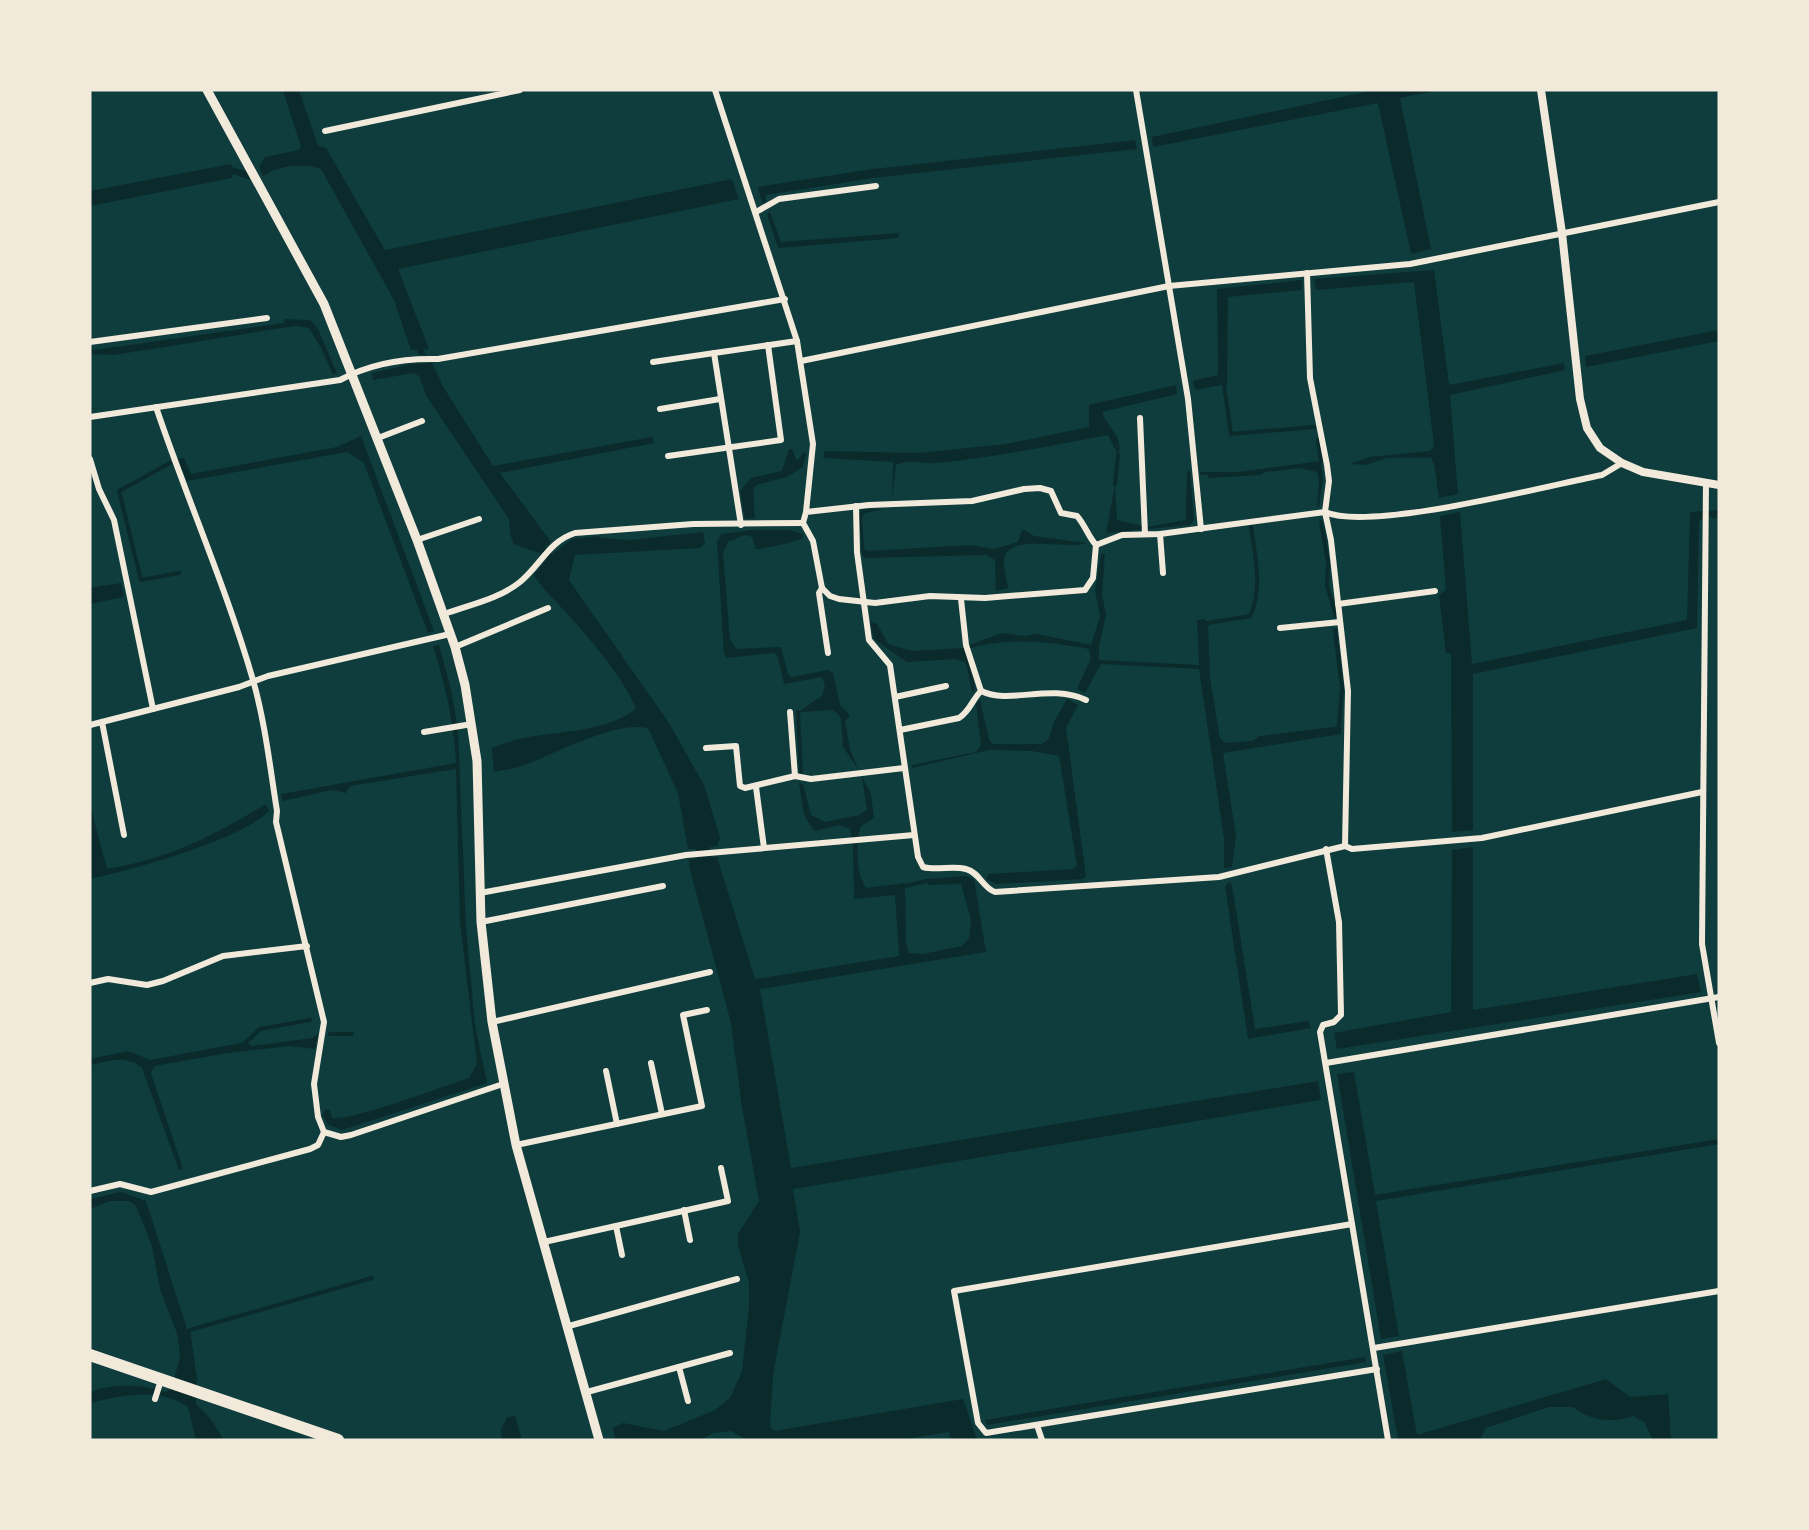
<svg xmlns="http://www.w3.org/2000/svg" width="1809" height="1530" font-family="'IBM Plex Serif',serif">
	<style>
		.water { fill: #0a2a2b }
		.lines { fill: none; stroke-linecap: round; stroke-linejoin: round }
		.stream { stroke: #0a2a2b; stroke-width: 4 }
		.minor { stroke: #f1e9da; stroke-width: 6 }
		.tertiary { stroke: #f1e9da; stroke-width: 8 }
		.secondary { stroke: #f1e9da; stroke-width: 9 }
		.trunk { stroke: #f1e9da; stroke-width: 12 }
	</style>
	<rect width="100%" height="100%" fill="#0f3d3e"/>
	<!-- water -->
	<g class="water">
		<path d="M283 90H299L318 146 326 148 385 250 732 179 739 199 398 269 429 349 424 350 425 355H419L417 350H411L394 300 321 169C305 162 277 166 263 176L259 167 265 157 299 150 301 147Z"/>
		<path d="M1375 90H1439L1400 98 1431 249 1411 254 1378 103 1153 147 1152 137Z"/>
		<path d="M1135 140 1137 149 873 178 766 195V202L762 203 758 187 873 169Z"/>
		<path d="M231 164 232 167 246 171 250 180 233 174 232 178 90 206V191Z"/>
		<path d="M770 212 781 242 899 233V238L778 248 767 214Z"/>
		<path d="M1434 270 1449 385 1564 363 1565 370 1450 395 1458 494 1439 498 1434 463 1431 458H1387L1366 465 1350 464 1369 457 1430 451 1434 446 1414 282 1316 290 1314 279Z"/>
		<path d="M1302 280V290L1228 297 1227 384 1195 390 1193 381 1218 375 1217 289Z"/>
		<path d="M285 319 310 320 317 327 337 373 333 375 321 348 309 328 295 326 114 355 90 354V349L95 350 284 323Z"/>
		<path d="M1719 330V341L1586 367 1585 356Z"/>
		<path d="M432 363 444 388 493 466 652 437 654 443 500 473 551 542 545 547 552 554 572 539 599 536 601 538 630 540 703 532 705 543 700 548 575 555 569 580 669 723 704 785 720 838 717 846 710 847 711 857H717L755 979 899 956 895 895 854 899 853 846 850 829 839 825 814 831 804 815 799 783 803 784 811 815 825 822 859 815 867 810 862 777 871 794 874 818 861 826C855 842 856 874 866 888L905 883 906 942 909 953 923 954 962 946 969 938 971 920 961 884 928 885 927 879 966 876 974 879 986 952 760 989 791 1168 1318 1081 1321 1100 793 1189 800 1232 773 1375 770 1426 774 1431 963 1399 977 1440H951L949 1432 899 1440H746L731 1431 713 1433 700 1440H615L613 1428 623 1423 664 1431 715 1410 730 1398 742 1371 749 1307V1282L738 1246V1234L759 1201 741 1101 731 1023 689 866V859L698 858 696 849H688L678 793 648 728C613 721 556 754 522 766 513 769 503 770 494 772L492 748C502 745 512 740 523 738 560 731 606 732 636 709 624 677 585 633 561 607 551 596 542 588 534 575L546 560 539 553 514 544 510 534 509 519 427 397 419 376 414 373 373 380 372 373 411 364Z"/>
		<path d="M1176 385 1177 394 1102 412C1106 425 1125 438 1118 455L1108 435C1050 446 995 457 937 463 923 465 909 458 896 465L892 501 893 462 823 458 825 451 919 453 1006 444 1089 427V405Z"/>
		<path d="M361 436 434 631 428 633 364 463 347 452 187 481 177 459 184 458 191 474 337 447Z"/>
		<path d="M789 449H792L797 461 804 452 806 455 803 467 787 477 756 485 753 491 755 518 745 519 740 491 751 478 782 471Z"/>
		<path d="M1321 461 1323 478 1319 506 1317 507 1319 482 1317 472 1299 468 1265 472 1261 475 1209 478 1208 475H1201L1200 472H1238Z"/>
		<path d="M1187 471 1190 472 1194 520 1190 525 1106 533 1115 484 1117 520 1147 527 1186 520Z"/>
		<path d="M863 509H884L865 513 862 517 864 549 868 551 971 545 994 549 1018 542 1022 530H1024L1034 536 1086 543C1071 551 1008 532 1004 559 1003 568 1007 579 1008 588L996 591 995 560 986 555 865 558 862 554 859 514Z"/>
		<path d="M1719 510V518L1712 519 1711 516 1699 520 1697 628 1473 674V830L1452 832 1451 654 1446 653 1439 595 1446 590 1440 516 1460 512 1472 664 1687 620 1690 512Z"/>
		<path d="M752 530H790L802 534 803 538C796 542 764 549 756 549L752 537 745 535 728 542 723 553 730 639 736 649 781 647 788 674 792 677 828 670 833 673 840 705 850 715 845 721 850 749 858 769 843 747 841 718 834 710 798 712 822 696 825 686 822 677 784 684 778 657 774 653 727 658 724 654 717 542 721 534Z"/>
		<path d="M1101 554H1105L1102 595 1106 614 1099 647V660L1199 665 1197 620 1204 619 1208 623 1210 678 1220 739 1226 743 1252 741 1260 736 1341 726V734L1223 753 1236 836 1232 867 1224 868V838L1199 669 1101 664 1085 693 1077 689 1091 658 1089 649C1045 641 1007 637 964 650L971 665 975 689 972 692 966 663 955 659 907 662 874 639 870 621 877 624 888 644 912 651 963 648 1001 633 1025 636 1037 634 1091 645 1100 616 1095 591Z"/>
		<path d="M121 583 124 597 90 604V588Z"/>
		<path d="M439 645 451 689 458 730 466 927 475 1025 487 1083 342 1130 329 1125 322 1115 325 1109 330 1110 332 1118C352 1121 444 1086 469 1078L477 1064 460 923 456 769 350 786 346 793 332 790 283 801 281 794 456 763C454 722 445 685 433 646Z"/>
		<path d="M1067 699 1078 705 1066 728 1086 876 1083 879 997 884 986 879 989 874 1073 869 1077 866 1059 756 1032 751 989 750 912 768V765L976 752 981 745 976 704 980 700 989 740 993 744H1042L1048 740 1054 722Z"/>
		<path d="M266 804 269 811C241 840 131 870 90 879V805L107 869C168 859 214 836 266 804Z"/>
		<path d="M1473 847V1010L1697 974 1701 992 1337 1049 1334 1033 1451 1012 1452 850Z"/>
		<path d="M1229 882 1232 885 1255 1029 1308 1021 1311 1028 1248 1039 1225 886Z"/>
		<path d="M318 1034 315 1049 290 1046 228 1053 155 1066 151 1073 183 1169 179 1170 142 1068C126 1054 109 1061 90 1065V1059L128 1051 150 1060 246 1042 252 1046 312 1038Z"/>
		<path d="M1354 1072 1375 1195 1719 1139V1144L1376 1201 1399 1336 1381 1339 1337 1074Z"/>
		<path d="M121 1192 146 1201 187 1329 190 1330 197 1378 196 1404 210 1418 224 1440H196L188 1407C160 1387 121 1395 90 1403V1392C116 1383 140 1384 166 1392L171 1389 180 1358 178 1336 160 1289 152 1246 136 1206 129 1201H110L90 1209V1199Z"/>
		<path d="M1402 1351 1417 1435 1606 1379 1630 1397 1668 1394 1671 1440H1653L1644 1422 1633 1416C1613 1424 1588 1420 1573 1407H1549L1486 1428 1480 1439 1476 1440H1398L1383 1355Z"/>
		<path d="M1365 1357 1366 1362 987 1425 985 1420Z"/>
		<path d="M515 1416 522 1440H502L501 1430 507 1417Z"/>
	</g>
	<g class="lines">
		<!-- stream -->
		<g class="stream">
			<path d="M1224 385 1231 434 1314 427"/>
			<path d="M1318 440 1321 461"/>
			<path d="M170 463 119 491 141 580 179 573"/>
			<path d="M1115 484 1118 455"/>
			<path d="M1321 522 1328 562 1327 586 1336 616"/>
			<path d="M1208 623 1250 616C1263 590 1255 554 1251 527"/>
			<path d="M1335 630 1342 688 1339 725"/>
			<path d="M798 712 801 772"/>
			<path d="M905 886 927 881"/>
			<path d="M330 1034H352"/>
			<path d="M246 1042 260 1029 310 1020"/>
			<path d="M190 1330 372 1278"/>
		</g>
		<!-- minor -->
		<g class="minor">
			<path d="M715 90 797 341 813 444 806 512 803 523 813 541 822 588 830 596 839 599 875 603 930 596 985 598 1085 590 1093 578 1096 545C1088 536 1085 525 1077 516L1061 513 1051 491 1040 488 1024 489 972 501 869 505 806 512"/>
			<path d="M1136 90 1188 399 1201 529"/>
			<path d="M325 131 520 90"/>
			<path d="M756 212 779 199 876 186"/>
			<path d="M1307 273 1310 378 1327 465 1329 481 1325 512 1331 540 1348 691 1345 846"/>
			<path d="M90 342 267 318"/>
			<path d="M714 353 741 525"/>
			<path d="M801 361 1169 286 1410 264 1719 202"/>
			<path d="M653 362 797 341"/>
			<path d="M156 407C187 499 226 587 253 680 265 722 270 767 277 811L276 822 324 1022 314 1084 318 1117 324 1132 341 1137 351 1135 503 1084"/>
			<path d="M660 409 720 399"/>
			<path d="M90 417 340 380C371 363 403 358 438 359L785 299"/>
			<path d="M1140 418 1145 534"/>
			<path d="M378 438 422 421"/>
			<path d="M668 456 781 440 768 345"/>
			<path d="M90 459 99 489 114 520 153 709"/>
			<path d="M1706 482 1702 944 1719 1043"/>
			<path d="M856 506 857 552 869 640 890 665 918 857 923 867C937 871 952 865 966 869 979 872 983 888 995 892L1219 877 1345 846 1352 849 1482 838 1702 792"/>
			<path d="M1160 534 1163 573"/>
			<path d="M417 540 479 519"/>
			<path d="M1096 545 1122 535 1160 534 1325 512C1370 532 1546 486 1602 475L1622 463"/>
			<path d="M822 588 819 593 828 653"/>
			<path d="M961 599 966 645 981 691"/>
			<path d="M1338 604 1435 591"/>
			<path d="M444 614C469 605 499 599 520 582 540 566 549 541 575 533L693 524 803 523"/>
			<path d="M1280 628 1340 622"/>
			<path d="M455 647 548 608"/>
			<path d="M895 697 946 686"/>
			<path d="M790 712 795 776"/>
			<path d="M102 722 124 835"/>
			<path d="M90 725 239 687 268 676 450 634"/>
			<path d="M900 730 959 718C970 711 972 700 981 691 1010 705 1050 683 1086 700"/>
			<path d="M424 732 472 724"/>
			<path d="M706 748 736 746 740 786 745 788 795 776 811 779 904 768"/>
			<path d="M756 787 764 848"/>
			<path d="M1326 849 1339 922 1341 1015 1334 1022 1323 1025 1320 1032 1388 1440"/>
			<path d="M480 893 686 855 914 835"/>
			<path d="M481 922 663 886"/>
			<path d="M90 983 108 979 147 985 163 981 223 956 307 946"/>
			<path d="M492 1022 710 972"/>
			<path d="M651 1063 662 1114"/>
			<path d="M1326 1063 1719 997"/>
			<path d="M606 1071 617 1124"/>
			<path d="M516 1145 702 1106 683 1015 707 1010"/>
			<path d="M90 1191 120 1184 151 1192 310 1149 318 1145 324 1132"/>
			<path d="M684 1210 690 1240"/>
			<path d="M1352 1224 954 1291 978 1423 986 1433 1377 1369"/>
			<path d="M616 1226 622 1255"/>
			<path d="M544 1242 728 1201 721 1168"/>
			<path d="M569 1326 737 1279"/>
			<path d="M1374 1348 1719 1291"/>
			<path d="M679 1367 688 1401"/>
			<path d="M587 1392 730 1353"/>
			<path d="M155 1399 161 1380"/>
			<path d="M1037 1425 1042 1440"/>
		</g>
		<!-- tertiary -->
		<path class="tertiary" d="M1541 90 1562 233 1580 399 1587 428 1600 448 1622 463 1643 472 1719 485"/>
		<!-- secondary -->
		<path class="secondary" d="M207 90 324 304 417 540 455 647 465 685 477 761 481 922 492 1022 516 1145 599 1440"/>
		<!-- trunk -->
		<path class="trunk" d="M90 1355 338 1440"/>
	</g>
	<!-- border -->
	<rect width="1809" height="1530" fill="none" stroke="#f1e9da" stroke-width="183"/>
</svg>
